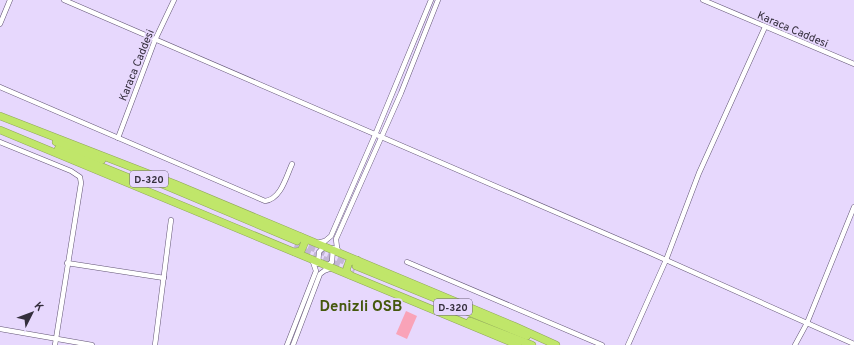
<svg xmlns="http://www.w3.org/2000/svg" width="854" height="345" font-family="Overpass,sans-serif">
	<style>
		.green { fill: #f9a3b8 }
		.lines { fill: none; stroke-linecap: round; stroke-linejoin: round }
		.highway-tunnel { stroke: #c3b6d6; stroke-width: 7; stroke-dasharray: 7 3.5; stroke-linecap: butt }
		.minor-casing { stroke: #625575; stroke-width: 5.5 }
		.highway-casing { stroke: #8fa65a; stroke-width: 8 }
		.minor { stroke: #fff; stroke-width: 4.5 }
		.highway { stroke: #c0e66a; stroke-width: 7 }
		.labels { text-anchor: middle; stroke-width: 3.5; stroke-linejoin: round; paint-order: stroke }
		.shield { fill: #e7d8fd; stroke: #6a6176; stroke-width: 1 }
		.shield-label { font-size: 10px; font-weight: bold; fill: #342e3c }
		.street-label { font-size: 11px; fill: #342e3c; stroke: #e7d8fd }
		.district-label { font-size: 15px; font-weight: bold; fill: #45580c; stroke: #e7d8fd }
	</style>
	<rect width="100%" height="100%" fill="#e7d8fd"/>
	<!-- green -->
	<path class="green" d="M406 311 417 316 407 339 396 334Z"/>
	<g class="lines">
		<!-- highway-tunnel -->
		<g class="highway-tunnel">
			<path d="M299 242 354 265"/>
			<path d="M294 247 354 272"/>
		</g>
		<!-- minor casing -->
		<g class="minor-casing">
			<g id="minor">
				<path d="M64 0 648 252 854 344"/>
				<path d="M703 0 854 64"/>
				<path d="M0 24 10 0"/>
				<path d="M0 87 265 201C281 199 286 177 292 164"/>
				<path d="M118 138 155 40 174 0"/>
				<path d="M0 142 71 171 80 177 81 183 55 345"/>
				<path d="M317 243 325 241 331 236 375 135 431 0"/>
				<path d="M339 252 337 248 336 239 401 93 438 0"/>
				<path d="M407 262 602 345"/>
				<path d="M67 263 164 278"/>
				<path d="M318 264 319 252 325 246"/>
				<path d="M325 267 332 262 333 248"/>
				<path d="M0 329 92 345"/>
				<path d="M155 345 171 220"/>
				<path d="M287 345 316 271 312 259"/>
				<path d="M293 345 320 274 324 271 332 268"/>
				<path d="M628 345 666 260 699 173 765 27"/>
				<path d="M795 345 807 323 854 207"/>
			</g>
		</g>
		<!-- highway casing -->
		<g class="highway-casing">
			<g id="highway">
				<path d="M0 116 175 184 514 326 556 345"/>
				<path d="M0 130 518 345"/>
				<path d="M56 142 102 160"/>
				<path d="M58 149 137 181"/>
				<path d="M138 174 297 241"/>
				<path d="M295 252 301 251 305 242 301 237"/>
				<path d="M356 266 527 336"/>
				<path d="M350 275 346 271 349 262 357 260"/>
				<path d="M470 321 532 345"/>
			</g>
		</g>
		<!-- minor -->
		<use href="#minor" class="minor"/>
		<!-- highway -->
		<use href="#highway" class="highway"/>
	</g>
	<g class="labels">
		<!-- shield labels -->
		<g class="shield">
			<rect x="130" y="171" width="38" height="16" rx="3"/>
			<rect x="434" y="299" width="38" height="16" rx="3"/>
		</g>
		<g class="shield-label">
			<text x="149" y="183">D-320</text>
			<text x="453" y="311">D-320</text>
		</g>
		<!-- street labels -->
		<g class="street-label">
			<text transform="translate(793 29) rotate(23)" y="4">Karaca Caddesi</text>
			<text transform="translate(136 65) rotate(-68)" y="4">Karaca Caddesi</text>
		</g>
		<!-- district labels -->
		<g class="district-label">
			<text x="361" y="311">Denizli OSB</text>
		</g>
	</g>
	<!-- north arrow -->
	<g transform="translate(32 313) rotate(48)" stroke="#e7d8fd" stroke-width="3" paint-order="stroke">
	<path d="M0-3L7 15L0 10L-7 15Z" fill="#342e3c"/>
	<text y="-6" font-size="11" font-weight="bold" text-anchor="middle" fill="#342e3c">K</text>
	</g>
</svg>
